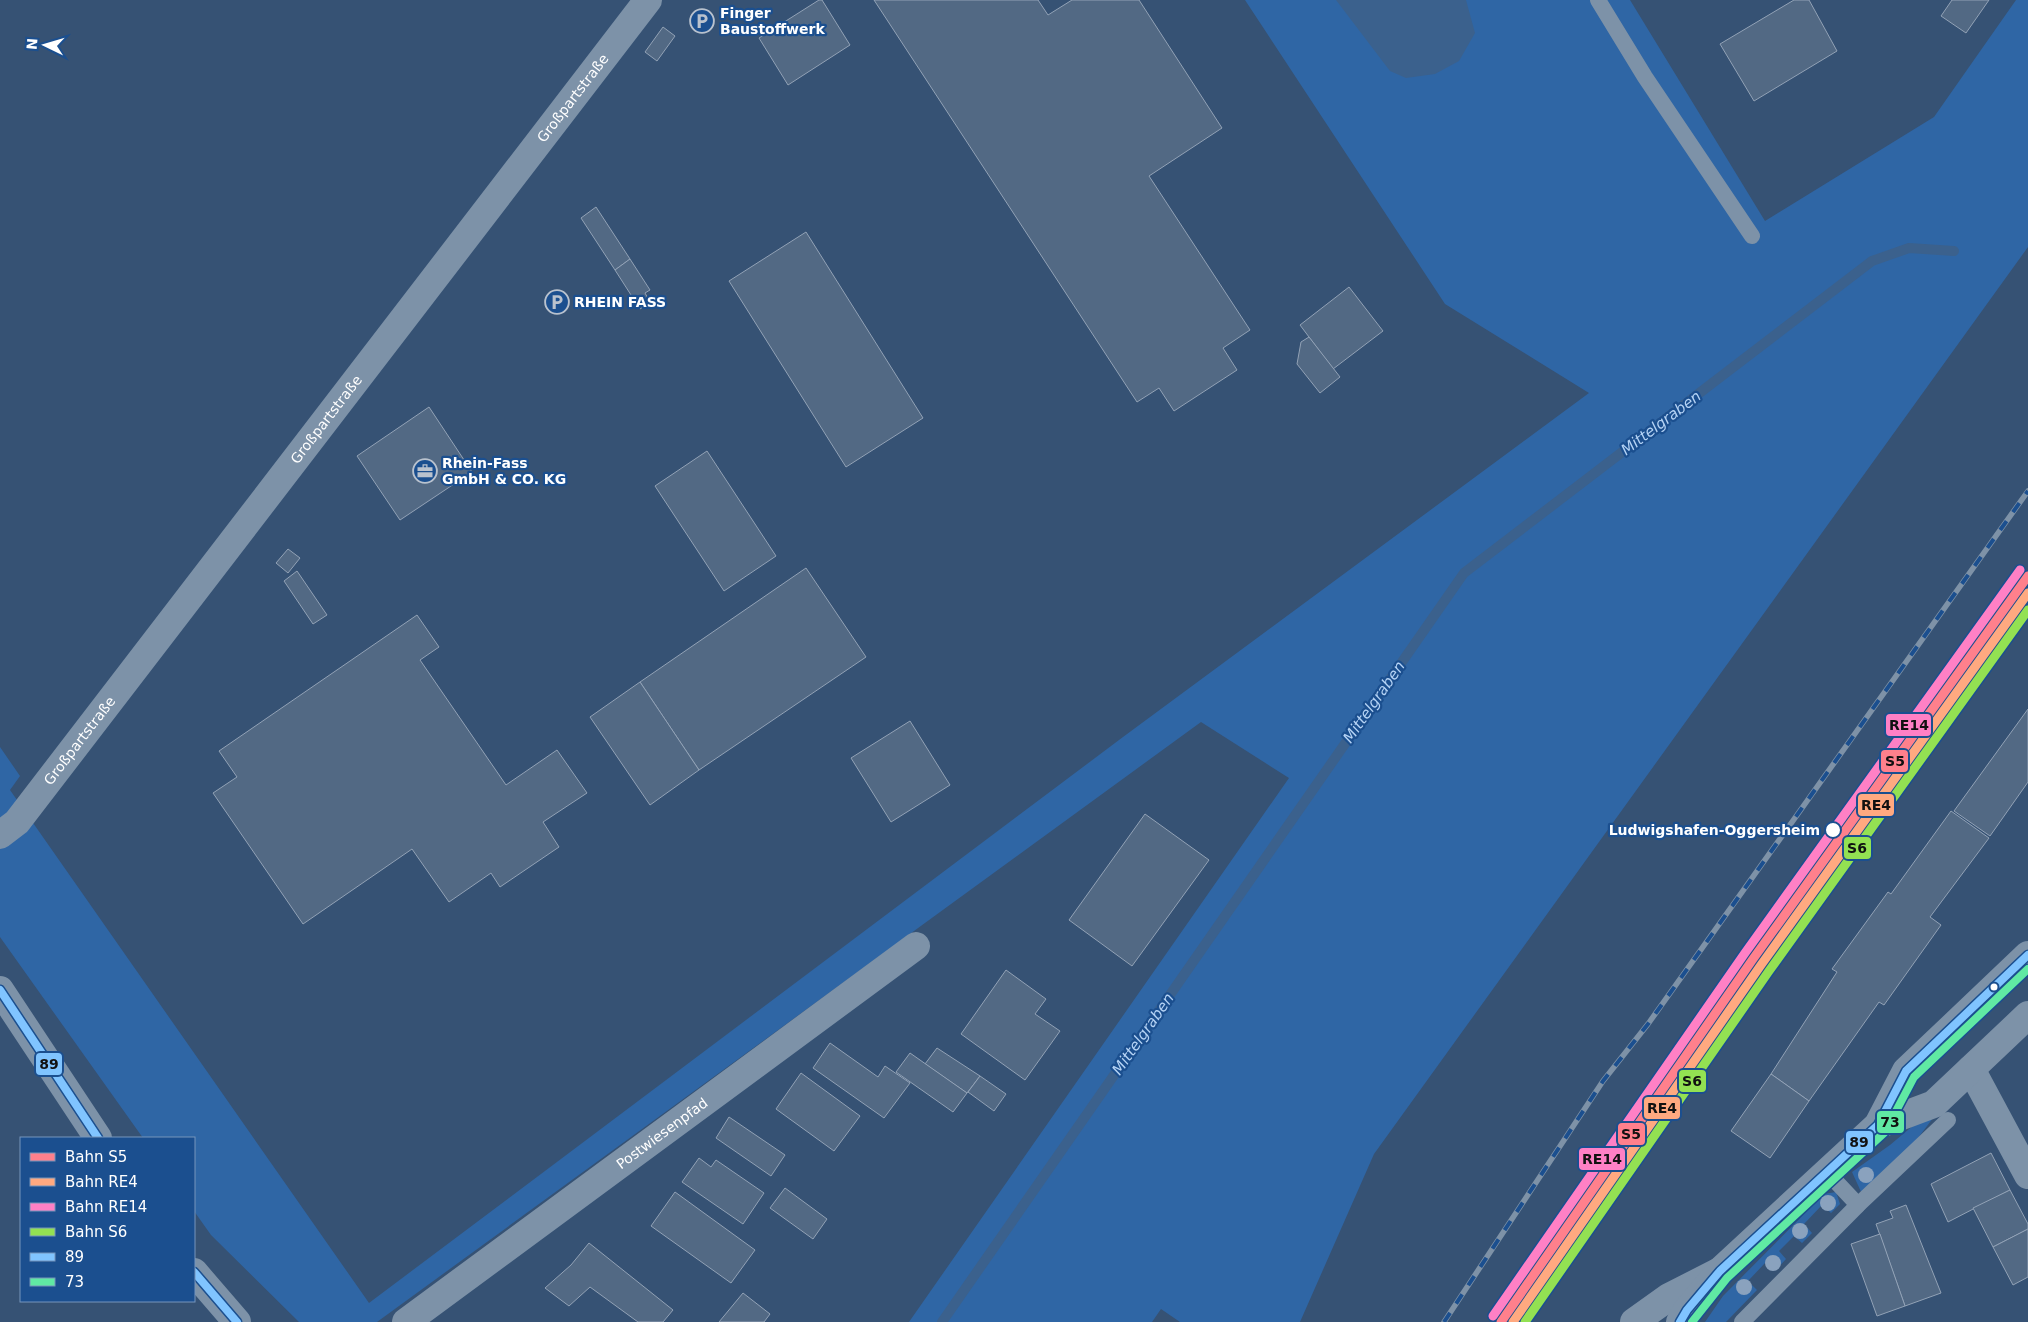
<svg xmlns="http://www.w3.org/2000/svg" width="2028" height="1322" font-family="'DejaVu Sans',sans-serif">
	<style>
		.green { fill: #2f66a5 }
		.water { fill: #3b618d }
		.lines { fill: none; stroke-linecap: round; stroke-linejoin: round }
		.stream { stroke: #3b618d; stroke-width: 10 }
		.building { fill: #526984; stroke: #92a2b6 }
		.service { stroke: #7d92a8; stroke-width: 16 }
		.minor { stroke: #7d92a8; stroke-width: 28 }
		.tertiary { stroke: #7d92a8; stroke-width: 28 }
		.rail-casing { stroke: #7e92a7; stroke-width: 5.5 }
		.rail { stroke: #1b4f8f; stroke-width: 4; stroke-dasharray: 11; stroke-linecap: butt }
		.bus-1-casing { stroke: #1b4f8f; stroke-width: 11 }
		.bus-2-casing { stroke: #1b4f8f; stroke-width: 11 }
		.bus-1 { stroke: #80c4ff; stroke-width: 8 }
		.bus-2 { stroke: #60e9a3; stroke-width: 8 }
		.rail-1-casing { stroke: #1b4f8f; stroke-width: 12 }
		.rail-2-casing { stroke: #1b4f8f; stroke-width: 12 }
		.rail-3-casing { stroke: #1b4f8f; stroke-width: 12 }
		.rail-4-casing { stroke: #1b4f8f; stroke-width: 12 }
		.rail-1 { stroke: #ff808c; stroke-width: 9 }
		.rail-2 { stroke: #ffa980; stroke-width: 9 }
		.rail-3 { stroke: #ff80c5; stroke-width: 9 }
		.rail-4 { stroke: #93e152; stroke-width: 9 }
		.tree { fill: #8aa2be }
		.stop-dot { fill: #fff; stroke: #1b4f8f; stroke-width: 2 }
		.labels { text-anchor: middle; stroke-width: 4.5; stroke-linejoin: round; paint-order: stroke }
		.poi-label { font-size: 14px; font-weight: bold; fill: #fff; stroke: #1b4f8f; text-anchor: start }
		.street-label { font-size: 14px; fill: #fff; stroke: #1b4f8f }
		.stop-label { font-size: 14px; font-weight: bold; fill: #fff; stroke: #1b4f8f; text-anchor: end }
		.water-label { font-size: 15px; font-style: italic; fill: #b5d3f5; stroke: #1b4f8f }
		.line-badge { stroke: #1b4f8f; stroke-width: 2 }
		.pale-badge-label { font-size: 14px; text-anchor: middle; font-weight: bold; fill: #111 }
	</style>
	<rect width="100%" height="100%" fill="#365274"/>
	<!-- green -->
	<g class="green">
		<path d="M1245 0H1630L1765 221 1934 117 2016 0H2028V247L1374 1154 1300 1322H1180L1161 1309 1152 1322H909L1289 778 1201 722 377 1322H299L211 1235 194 1211V1138H143L0 937V747L20 776 10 790 369 1303 1123 737 1589 393 1445 304Z"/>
		<path d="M1927 1114 1933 1118 1918 1138 1862 1194 1852 1172 1890 1145Z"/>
		<path d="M1836 1192 1840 1204 1831 1213 1822 1205 1804 1224 1812 1233 1802 1243 1794 1236 1779 1251 1786 1259 1776 1270 1766 1262 1748 1281 1757 1290 1726 1322H1705L1723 1296 1824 1194Z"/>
	</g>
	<!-- water -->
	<path class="water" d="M1336 0H1466L1475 33 1459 61 1435 74 1406 78 1390 71Z"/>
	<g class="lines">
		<!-- stream -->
		<path class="stream" d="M942 1322 1464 573 1872 261 1909 248 1954 251"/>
	</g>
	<!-- building -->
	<g class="building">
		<path d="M819 0H822L850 45 788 85 759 38Z"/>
		<path d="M874 0H1038L1048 15 1072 0H1139L1222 128 1149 176 1250 330 1223 348 1237 370 1174 411 1159 388 1137 402Z"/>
		<path d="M1794 0H1809L1837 51 1754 101 1720 44Z"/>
		<path d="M1952 0H1989L1966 33 1941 16Z"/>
		<path d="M663 27 675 36 657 61 645 52Z"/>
		<path d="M596 207 630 259 615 270 581 218Z"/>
		<path d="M806 232 923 418 846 467 729 281Z"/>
		<path d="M630 259 650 290 645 293 650 302 640 309 615 270Z"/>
		<path d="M1349 287 1383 331 1333 369 1300 325Z"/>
		<path d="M1309 337 1340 377 1320 393 1297 364 1301 342Z"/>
		<path d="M429 407 472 472 400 520 357 456Z"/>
		<path d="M707 451 776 556 724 591 655 486Z"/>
		<path d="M288 549 300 558 288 573 276 563Z"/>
		<path d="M806 568 866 657 699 770 640 682Z"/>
		<path d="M297 571 327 615 313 624 284 581Z"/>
		<path d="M417 615 439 647 420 660 506 785 557 750 587 793 543 822 559 847 500 887 491 873 449 902 412 849 303 924 213 793 237 777 219 751Z"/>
		<path d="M640 682 699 770 650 805 590 717Z"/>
		<path d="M2028 709V782L1990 836 1954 811Z"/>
		<path d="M910 721 950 785 891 822 851 758Z"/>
		<path d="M1951 811 1989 838 1930 917 1941 925 1884 1005 1879 1002 1809 1101 1771 1074 1837 972 1832 969 1888 892 1891 894Z"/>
		<path d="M1145 814 1209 860 1132 966 1069 920Z"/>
		<path d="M1006 970 1046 999 1035 1014 1060 1031 1025 1080 961 1034Z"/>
		<path d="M830 1043 878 1077 885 1066 910 1083 884 1118 813 1068Z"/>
		<path d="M937 1048 980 1076 967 1093 925 1064Z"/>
		<path d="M910 1053 967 1093 953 1112 896 1072Z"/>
		<path d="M801 1073 860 1116 834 1151 776 1109Z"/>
		<path d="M1771 1074 1809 1101 1770 1158 1731 1131Z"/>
		<path d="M980 1076 1006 1094 994 1111 968 1092Z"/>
		<path d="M729 1117 785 1155 771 1176 716 1138Z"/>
		<path d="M1991 1153 2010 1190 1948 1222 1931 1184Z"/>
		<path d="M699 1158 711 1167 716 1160 764 1193 743 1224 682 1182Z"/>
		<path d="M785 1188 827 1219 813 1239 770 1208Z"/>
		<path d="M2010 1190 2028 1224V1229L1993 1247 1973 1208Z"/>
		<path d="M675 1192 755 1250 731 1283 651 1226Z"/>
		<path d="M1906 1205 1941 1293 1905 1306 1876 1224 1893 1218 1890 1211Z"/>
		<path d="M2028 1229V1277L2013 1285 1993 1247Z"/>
		<path d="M1880 1234 1905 1306 1877 1316 1851 1244Z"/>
		<path d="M589 1243 673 1310 663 1322H638L590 1287 569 1306 545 1288 571 1265Z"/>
		<path d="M743 1293 770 1314 764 1322H719Z"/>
	</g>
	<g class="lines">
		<!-- service -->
		<g class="service">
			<path d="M1598 0 1645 77 1752 236"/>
			<path d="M1826 1171 1858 1205"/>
			<path d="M1742 1322 1858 1205 1948 1120"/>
		</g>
		<!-- minor -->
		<g class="minor">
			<path id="s1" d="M0 835 17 822 648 0"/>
			<path d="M1971 1069 2028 1175"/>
			<path id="s2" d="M406 1322 916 946"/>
			<path d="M1634 1322 1669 1297 1720 1271"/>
		</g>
		<!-- tertiary -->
		<g class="tertiary">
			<path d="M0 990 98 1138"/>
			<path d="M1878 1125 1934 1104 2028 1015"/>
			<path d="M194 1272 237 1322"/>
			<path d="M1680 1322 1687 1310 1720 1271 1878 1125 1906 1071 2028 955"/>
		</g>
		<!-- rail casing -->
		<g class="rail-casing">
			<path id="rail" d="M1444 1322 1603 1081 1648 1024 2028 491"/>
		</g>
		<!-- rail -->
		<use href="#rail" class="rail"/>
		<!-- bus-1 casing -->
		<g class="bus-1-casing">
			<g id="bus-1">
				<path d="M0 990 98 1138"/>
				<path d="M194 1272 237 1322"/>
				<path d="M1680 1322 1687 1310 1720 1271 1878 1125 1906 1071 2028 955"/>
			</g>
		</g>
		<!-- bus-2 casing -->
		<g class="bus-2-casing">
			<path id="bus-2" d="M1692 1322 1727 1278 1885 1132 1914 1077 2028 969"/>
		</g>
		<!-- bus-1 -->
		<use href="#bus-1" class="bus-1"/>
		<!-- bus-2 -->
		<use href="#bus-2" class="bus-2"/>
		<!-- rail-1 casing -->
		<g class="rail-1-casing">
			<path id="rail-1" d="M1501 1322 1753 959 2028 576"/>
		</g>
		<!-- rail-2 casing -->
		<g class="rail-2-casing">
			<path id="rail-2" d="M1513 1322 1761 965 2028 593"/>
		</g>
		<!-- rail-3 casing -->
		<g class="rail-3-casing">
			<path id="rail-3" d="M1493 1316 1745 953 2020 570"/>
		</g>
		<!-- rail-4 casing -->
		<g class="rail-4-casing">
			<path id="rail-4" d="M1525 1322 1769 971 2028 610"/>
		</g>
		<!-- rail-1 -->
		<use href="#rail-1" class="rail-1"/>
		<!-- rail-2 -->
		<use href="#rail-2" class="rail-2"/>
		<!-- rail-3 -->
		<use href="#rail-3" class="rail-3"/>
		<!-- rail-4 -->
		<use href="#rail-4" class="rail-4"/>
	</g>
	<!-- trees -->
	<g class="tree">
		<circle cx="1866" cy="1175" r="8"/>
		<circle cx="1828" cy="1203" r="8"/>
		<circle cx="1800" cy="1231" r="8"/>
		<circle cx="1773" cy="1263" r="8"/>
		<circle cx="1744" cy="1287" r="8"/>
	</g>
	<!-- icons -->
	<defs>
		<g id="parking-ring" transform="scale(1.25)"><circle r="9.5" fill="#1b4f8f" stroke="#b9c2ce" stroke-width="1.5"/><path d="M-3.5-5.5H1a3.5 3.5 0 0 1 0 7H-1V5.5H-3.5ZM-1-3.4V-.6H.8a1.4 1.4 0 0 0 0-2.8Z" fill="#b9c2ce"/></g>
		<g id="office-ring" transform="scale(1.25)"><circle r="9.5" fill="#1b4f8f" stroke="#b9c2ce" stroke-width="1.5"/><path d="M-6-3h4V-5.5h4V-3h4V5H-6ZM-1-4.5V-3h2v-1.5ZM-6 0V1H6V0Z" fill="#b9c2ce"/></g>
	</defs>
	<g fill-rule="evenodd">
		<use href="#parking-ring" x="702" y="21"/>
		<use href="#parking-ring" x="557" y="302"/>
		<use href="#office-ring" x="425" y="471"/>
	</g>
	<!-- markers -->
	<g class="stop-dot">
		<circle cx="1833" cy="830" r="8"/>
		<circle cx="1994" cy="987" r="4.5"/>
	</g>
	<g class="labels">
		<!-- poi labels -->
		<g class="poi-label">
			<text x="720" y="18">Finger<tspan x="720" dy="16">Baustoffwerk</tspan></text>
			<text x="574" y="307">RHEIN FASS</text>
			<text x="442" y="468">Rhein-Fass<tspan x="442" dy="16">GmbH &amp; CO. KG</tspan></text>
		</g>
		<!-- street labels -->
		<g class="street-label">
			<text dy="5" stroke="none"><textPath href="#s1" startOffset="934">Großpartstraße</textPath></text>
			<text dy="5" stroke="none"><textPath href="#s1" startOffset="529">Großpartstraße</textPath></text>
			<text dy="5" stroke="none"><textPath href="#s1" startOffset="124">Großpartstraße</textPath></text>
			<text dy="5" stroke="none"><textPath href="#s2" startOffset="318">Postwiesenpfad</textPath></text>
		</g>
		<!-- stop labels -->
		<g class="stop-label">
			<text x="1820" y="835">Ludwigshafen-Oggersheim</text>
		</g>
		<!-- water labels -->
		<g class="water-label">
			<text transform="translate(1661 423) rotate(-37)" y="5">Mittelgraben</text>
			<text transform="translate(1374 702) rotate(-55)" y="5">Mittelgraben</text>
			<text transform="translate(1143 1034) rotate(-55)" y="5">Mittelgraben</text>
		</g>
	</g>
	<g class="line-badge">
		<rect x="1885" y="713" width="47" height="24" rx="5" fill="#ff80c5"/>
		<rect x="1880" y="749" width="29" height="24" rx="5" fill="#ff808c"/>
		<rect x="1857" y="793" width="38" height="24" rx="5" fill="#ffa980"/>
		<rect x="1843" y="836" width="29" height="24" rx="5" fill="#93e152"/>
		<rect x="35" y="1052" width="28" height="24" rx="5" fill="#80c4ff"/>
		<rect x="1678" y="1069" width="29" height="24" rx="5" fill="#93e152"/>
		<rect x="1643" y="1096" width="38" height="24" rx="5" fill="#ffa980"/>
		<rect x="1876" y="1110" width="29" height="24" rx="5" fill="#60e9a3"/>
		<rect x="1617" y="1122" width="29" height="24" rx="5" fill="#ff808c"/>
		<rect x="1845" y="1130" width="29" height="24" rx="5" fill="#80c4ff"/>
		<rect x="1578" y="1147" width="48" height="24" rx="5" fill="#ff80c5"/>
	</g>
	<g class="pale-badge-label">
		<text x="1909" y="730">RE14</text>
		<text x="1895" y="766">S5</text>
		<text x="1876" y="810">RE4</text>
		<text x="1857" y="853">S6</text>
		<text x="49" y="1069">89</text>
		<text x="1692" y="1086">S6</text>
		<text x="1662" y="1113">RE4</text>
		<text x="1890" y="1127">73</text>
		<text x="1631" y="1139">S5</text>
		<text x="1859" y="1147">89</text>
		<text x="1602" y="1164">RE14</text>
	</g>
	<!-- legend -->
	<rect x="20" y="1137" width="175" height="165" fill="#1b4f8f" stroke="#7695bc"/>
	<rect x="30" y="1153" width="25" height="8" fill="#ff808c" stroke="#7695bc"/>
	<text x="65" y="1162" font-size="15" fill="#ffffff">Bahn S5</text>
	<rect x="30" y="1178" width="25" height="8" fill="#ffa980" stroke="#7695bc"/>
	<text x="65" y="1187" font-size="15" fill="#ffffff">Bahn RE4</text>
	<rect x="30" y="1203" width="25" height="8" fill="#ff80c5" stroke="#7695bc"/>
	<text x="65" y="1212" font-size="15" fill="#ffffff">Bahn RE14</text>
	<rect x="30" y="1228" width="25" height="8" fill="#93e152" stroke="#7695bc"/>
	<text x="65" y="1237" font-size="15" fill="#ffffff">Bahn S6</text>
	<rect x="30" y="1253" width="25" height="8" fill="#80c4ff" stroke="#7695bc"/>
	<text x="65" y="1262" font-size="15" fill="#ffffff">89</text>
	<rect x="30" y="1278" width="25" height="8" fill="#60e9a3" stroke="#7695bc"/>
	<text x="65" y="1287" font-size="15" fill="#ffffff">73</text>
	<!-- north arrow -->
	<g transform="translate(45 45) rotate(275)" stroke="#1b4f8f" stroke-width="4" paint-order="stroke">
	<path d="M0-4L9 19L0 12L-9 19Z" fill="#ffffff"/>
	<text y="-8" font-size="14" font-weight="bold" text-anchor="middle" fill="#ffffff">N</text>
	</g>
</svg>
